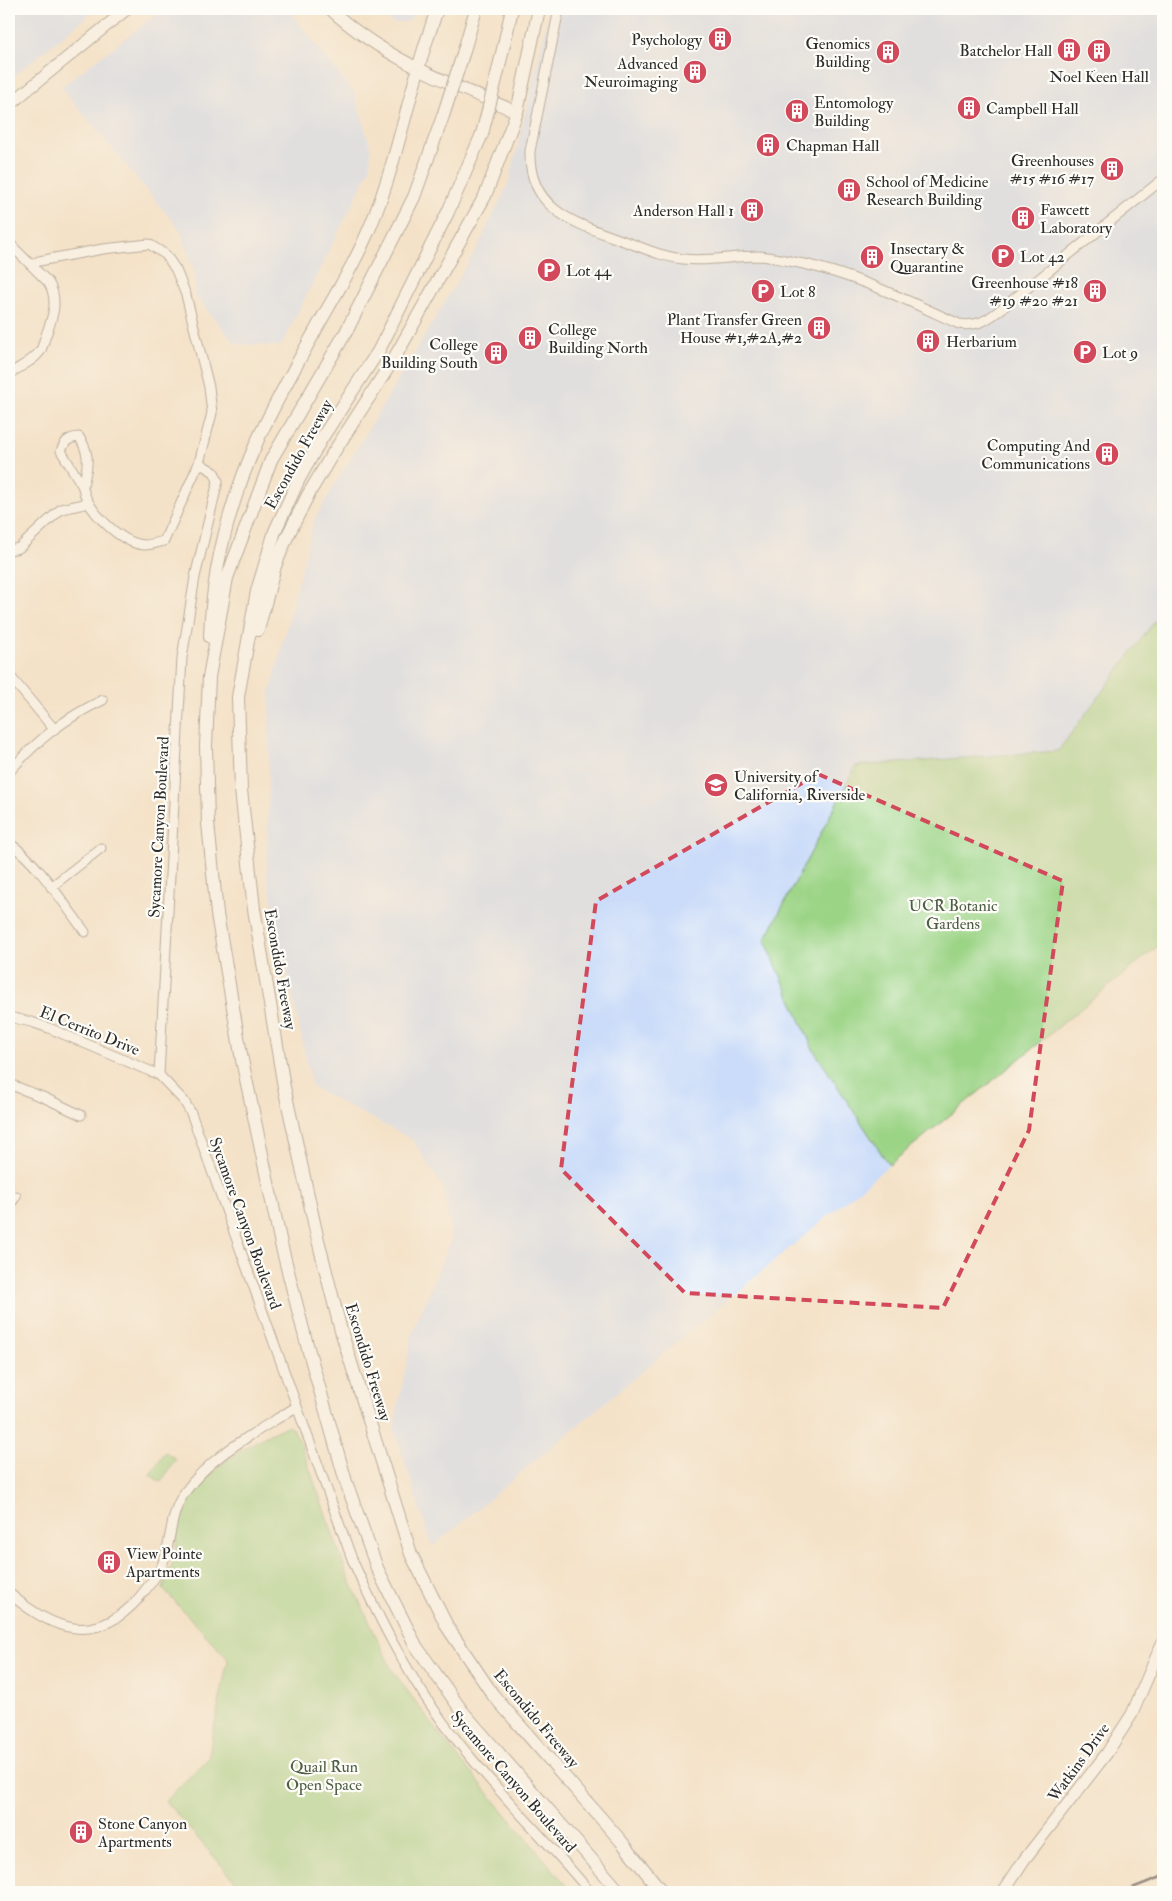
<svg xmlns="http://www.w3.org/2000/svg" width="1172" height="1901" font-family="'IM FELL Double Pica',serif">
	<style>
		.built { fill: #cadcf9 }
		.green { fill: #9cd486; stroke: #648058 }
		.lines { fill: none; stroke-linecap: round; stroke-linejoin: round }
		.minor-casing { stroke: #716b62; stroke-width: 11 }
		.major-casing { stroke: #716b62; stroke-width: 13 }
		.highway-casing { stroke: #716b62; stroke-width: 14 }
		.minor { stroke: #fff; stroke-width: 9 }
		.major { stroke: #fff; stroke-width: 11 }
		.highway { stroke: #fff; stroke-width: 12 }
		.rail { stroke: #2b2b2b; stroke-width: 2.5 }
		.highway-bridge-casing { stroke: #716b62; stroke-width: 14; stroke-linecap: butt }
		.highway-bridge { stroke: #fff; stroke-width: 12 }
		.marked { fill: none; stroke: #d1495b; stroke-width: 4; stroke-dasharray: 10 6; stroke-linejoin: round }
		.labels { text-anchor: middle; stroke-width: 4.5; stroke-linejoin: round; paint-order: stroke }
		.poi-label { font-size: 16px; fill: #2b2b2b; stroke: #fdfcf7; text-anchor: start }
		.street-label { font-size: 16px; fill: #2b2b2b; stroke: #fdfcf7 }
		.park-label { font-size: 16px; fill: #4d5e46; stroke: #fdfcf7 }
	</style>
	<rect width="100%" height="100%" fill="#fdfcf7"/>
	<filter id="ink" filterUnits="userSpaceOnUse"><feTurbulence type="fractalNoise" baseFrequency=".02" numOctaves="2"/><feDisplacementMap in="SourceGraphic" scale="10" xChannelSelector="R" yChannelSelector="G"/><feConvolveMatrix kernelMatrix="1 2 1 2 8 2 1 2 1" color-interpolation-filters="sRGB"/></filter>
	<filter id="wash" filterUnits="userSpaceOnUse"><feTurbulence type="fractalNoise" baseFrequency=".0096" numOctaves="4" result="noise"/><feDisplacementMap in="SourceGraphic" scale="20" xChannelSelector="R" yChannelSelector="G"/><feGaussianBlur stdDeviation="1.12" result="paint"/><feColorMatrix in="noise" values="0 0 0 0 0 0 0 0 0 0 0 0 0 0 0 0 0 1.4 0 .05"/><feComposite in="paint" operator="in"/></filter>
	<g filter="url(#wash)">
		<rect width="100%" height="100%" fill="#f4e2c8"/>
		<!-- built -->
		<g class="built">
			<path d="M9 9H96L9 80Z"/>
			<path d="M164 9H288L355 95 371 148 370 169 281 346 236 344 194 294 196 277 181 231 61 87Z"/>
			<path d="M373 9H415L410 21 396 23 388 21Z"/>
			<path d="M550 9H1163V942L889 1165 432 1547 394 1427 413 1331 452 1238 443 1188 413 1140 312 1087 267 876 270 694 314 520 476 250 509 182Z"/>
		</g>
		<!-- green -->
		<g class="green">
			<path d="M1163 610V942L889 1165 813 1049 765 940 856 766 1058 751Z"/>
			<path d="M287 1426 293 1429 300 1442 347 1574 392 1670 450 1748 572 1892H245L165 1801 208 1759 228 1659 163 1589C167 1577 173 1564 175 1552 178 1541 176 1528 180 1517 194 1477 249 1442 287 1426Z"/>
			<path d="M165 1452 176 1459 161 1482 150 1475Z"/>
		</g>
	</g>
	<g filter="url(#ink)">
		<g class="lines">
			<!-- minor casing -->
			<g class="minor-casing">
				<g id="minor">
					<path d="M559 9 530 151C528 210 575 223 621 240 642 247 661 257 683 259 708 262 733 256 759 256 774 257 789 261 804 264 858 276 908 301 959 324 977 327 987 320 1000 310L1163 179"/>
					<path d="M9 243 48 282C59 299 53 317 46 335 44 340 43 346 41 350 34 361 19 367 9 374"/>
					<path d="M32 265 39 261 103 249 149 244 166 255 176 270 186 295 209 387 212 413 199 463 164 541C159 542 151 545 145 545 122 544 87 511 83 488 83 485 84 480 85 477 89 461 88 450 79 437 68 438 65 441 61 451L83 487"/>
					<path d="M9 550 19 548 61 509 89 503"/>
					<path d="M9 675 54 729"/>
					<path d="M9 772C37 740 65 718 103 700"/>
					<path d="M9 843C37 861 64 904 85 932"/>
					<path d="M51 887 101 848"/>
					<path d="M9 1017 31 1022 49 1028 159 1075 184 1101 191 1113 352 1559C381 1624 414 1688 459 1743 500 1795 548 1841 590 1892"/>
					<path d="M159 1075 182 658 195 577 218 481 214 472 199 463"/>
					<path d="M9 1084 45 1098 81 1115"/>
					<path d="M9 1206 16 1196"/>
					<path d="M9 1593C52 1630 95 1647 138 1599 147 1588 156 1578 162 1565 172 1542 169 1514 185 1492 212 1454 257 1432 296 1407"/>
				</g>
			</g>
			<!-- major casing -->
			<g class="major-casing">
				<g id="major">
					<path d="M330 9C384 59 451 84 517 112"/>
					<path d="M9 105 127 9"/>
					<path d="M1003 1892 1024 1860 1107 1753 1132 1714 1163 1641"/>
				</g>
			</g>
			<!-- highway casing -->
			<g class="highway-casing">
				<g id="highway">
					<path d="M463 54 476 9"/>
					<path d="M498 71 512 9"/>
					<path d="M443 116 414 197 346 332 271 460 227 578 209 677 206 746 208 823 217 914 242 1060 281 1244 306 1341 346 1482 377 1568 416 1646 462 1711 620 1892"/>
					<path d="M482 134 448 212 379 350 320 441 299 479 275 531 257 591 238 697 241 790 254 909 284 1087 317 1236 341 1331 411 1554 448 1628 493 1695 621 1841 662 1892"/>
					<path d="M258 630 275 566 287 537 308 495 330 458 395 357 485 196 517 112 539 9"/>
					<path d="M210 637C212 569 231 499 259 437 276 401 295 367 314 333 330 303 349 274 363 243 389 188 401 129 418 70 423 49 431 29 437 9"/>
				</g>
			</g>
			<!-- minor -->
			<use href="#minor" class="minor"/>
			<!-- major -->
			<use href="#major" class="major"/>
			<!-- highway -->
			<use href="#highway" class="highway"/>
			<!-- rail -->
			<path class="rail" d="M1122 1892 1163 1876"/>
			<!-- highway-bridge casing -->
			<g class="highway-bridge-casing">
				<g id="highway-bridge">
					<path d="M443 116 463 54"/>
					<path d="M482 134 498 71"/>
				</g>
			</g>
			<!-- highway-bridge -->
			<use href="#highway-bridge" class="highway-bridge"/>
		</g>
	</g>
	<!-- marked area -->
	<path d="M0 0H1172V1901H0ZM818 774 1063 881 1029 1130 943 1308 685 1293 561 1169 596 901Z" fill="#f4e2c8" fill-opacity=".55" fill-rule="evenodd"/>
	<path class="marked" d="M818 774 1063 881 1029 1130 943 1308 685 1293 561 1169 596 901Z"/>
	<!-- icons -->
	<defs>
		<g id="building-disc" transform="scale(1.25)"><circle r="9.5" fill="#d1495b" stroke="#fdfcf7"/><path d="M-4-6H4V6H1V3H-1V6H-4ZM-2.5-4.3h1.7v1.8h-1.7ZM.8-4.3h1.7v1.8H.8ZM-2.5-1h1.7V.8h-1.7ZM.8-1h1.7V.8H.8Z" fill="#fff"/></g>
		<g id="parking-disc" transform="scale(1.25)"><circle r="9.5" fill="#d1495b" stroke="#fdfcf7"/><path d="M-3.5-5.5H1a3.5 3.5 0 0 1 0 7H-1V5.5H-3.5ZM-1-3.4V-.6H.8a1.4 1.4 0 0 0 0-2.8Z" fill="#fff"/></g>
		<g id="university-disc" transform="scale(1.25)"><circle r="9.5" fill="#d1495b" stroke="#fdfcf7"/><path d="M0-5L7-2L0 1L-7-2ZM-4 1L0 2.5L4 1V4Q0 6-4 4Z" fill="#fff"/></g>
	</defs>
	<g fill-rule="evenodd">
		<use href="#building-disc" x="720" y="39"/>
		<use href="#building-disc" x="1069" y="50"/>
		<use href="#building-disc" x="1099" y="51"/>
		<use href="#building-disc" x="888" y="52"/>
		<use href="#building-disc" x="695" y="72"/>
		<use href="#building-disc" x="969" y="108"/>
		<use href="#building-disc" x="797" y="111"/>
		<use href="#building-disc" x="768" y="145"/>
		<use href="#building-disc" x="1112" y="169"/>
		<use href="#building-disc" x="849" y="190"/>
		<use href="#building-disc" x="752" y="210"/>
		<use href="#building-disc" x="1023" y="218"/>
		<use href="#parking-disc" x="1003" y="256"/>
		<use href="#building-disc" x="872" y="257"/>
		<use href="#parking-disc" x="549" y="270"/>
		<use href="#parking-disc" x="763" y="291"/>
		<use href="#building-disc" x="1095" y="291"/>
		<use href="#building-disc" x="819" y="328"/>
		<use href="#building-disc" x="530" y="338"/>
		<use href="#building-disc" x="928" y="341"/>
		<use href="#parking-disc" x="1085" y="352"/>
		<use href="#building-disc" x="496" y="353"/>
		<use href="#building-disc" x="1107" y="454"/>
		<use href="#university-disc" x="716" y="785"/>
		<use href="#building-disc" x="109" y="1562"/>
		<use href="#building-disc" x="81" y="1832"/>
	</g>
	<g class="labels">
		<!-- poi labels -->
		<g class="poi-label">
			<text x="702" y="45" text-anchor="end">Psychology</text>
			<text x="870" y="49" text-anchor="end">Genomics<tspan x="870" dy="18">Building</tspan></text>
			<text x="1052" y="56" text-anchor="end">Batchelor Hall</text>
			<text x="678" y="69" text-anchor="end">Advanced<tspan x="678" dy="18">Neuroimaging</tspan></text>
			<text x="1099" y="82" text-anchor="middle">Noel Keen Hall</text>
			<text x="814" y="108">Entomology<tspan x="814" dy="18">Building</tspan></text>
			<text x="986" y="114">Campbell Hall</text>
			<text x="786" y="151">Chapman Hall</text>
			<text x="1094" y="166" text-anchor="end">Greenhouses<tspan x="1094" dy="18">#15 #16 #17</tspan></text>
			<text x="866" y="187">School of Medicine<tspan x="866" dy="18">Research Building</tspan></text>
			<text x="1040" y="215">Fawcett<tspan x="1040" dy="18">Laboratory</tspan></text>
			<text x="734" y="216" text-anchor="end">Anderson Hall 1</text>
			<text x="890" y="254">Insectary &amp;<tspan x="890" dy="18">Quarantine</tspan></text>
			<text x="1020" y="262">Lot 42</text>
			<text x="566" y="276">Lot 44</text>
			<text x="1078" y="288" text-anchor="end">Greenhouse #18<tspan x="1078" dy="18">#19 #20 #21</tspan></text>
			<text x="780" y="297">Lot 8</text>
			<text x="802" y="325" text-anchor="end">Plant Transfer Green<tspan x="802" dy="18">House #1,#2A,#2</tspan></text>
			<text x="548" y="335">College<tspan x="548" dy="18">Building North</tspan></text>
			<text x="946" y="347">Herbarium</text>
			<text x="478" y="350" text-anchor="end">College<tspan x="478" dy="18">Building South</tspan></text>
			<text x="1102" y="358">Lot 9</text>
			<text x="1090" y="451" text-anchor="end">Computing And<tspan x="1090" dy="18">Communications</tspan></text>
			<text x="734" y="782">University of<tspan x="734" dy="18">California, Riverside</tspan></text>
			<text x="126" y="1559">View Pointe<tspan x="126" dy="18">Apartments</tspan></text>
			<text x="98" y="1829">Stone Canyon<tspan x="98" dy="18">Apartments</tspan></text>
		</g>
		<!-- street labels -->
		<g class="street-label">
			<text transform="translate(298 454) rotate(-61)" y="6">Escondido Freeway</text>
			<text transform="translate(158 827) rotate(-87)" y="6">Sycamore Canyon Boulevard</text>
			<text transform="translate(281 969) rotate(80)" y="6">Escondido Freeway</text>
			<text transform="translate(90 1030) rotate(22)" y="6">El Cerrito Drive</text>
			<text transform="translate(246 1223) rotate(70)" y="6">Sycamore Canyon Boulevard</text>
			<text transform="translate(369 1362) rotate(73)" y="6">Escondido Freeway</text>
			<text transform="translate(537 1718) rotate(50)" y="6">Escondido Freeway</text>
			<text transform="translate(1078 1762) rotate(-54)" y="6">Watkins Drive</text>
			<text transform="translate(514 1781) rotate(49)" y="6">Sycamore Canyon Boulevard</text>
		</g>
		<!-- park labels -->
		<g class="park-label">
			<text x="953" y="911">UCR Botanic<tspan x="953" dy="18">Gardens</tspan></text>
			<text x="324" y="1772">Quail Run<tspan x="324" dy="18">Open Space</tspan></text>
		</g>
	</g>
	<!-- margin -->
	<rect width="1172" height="1901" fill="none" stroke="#fdfcf7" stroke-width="30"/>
</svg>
